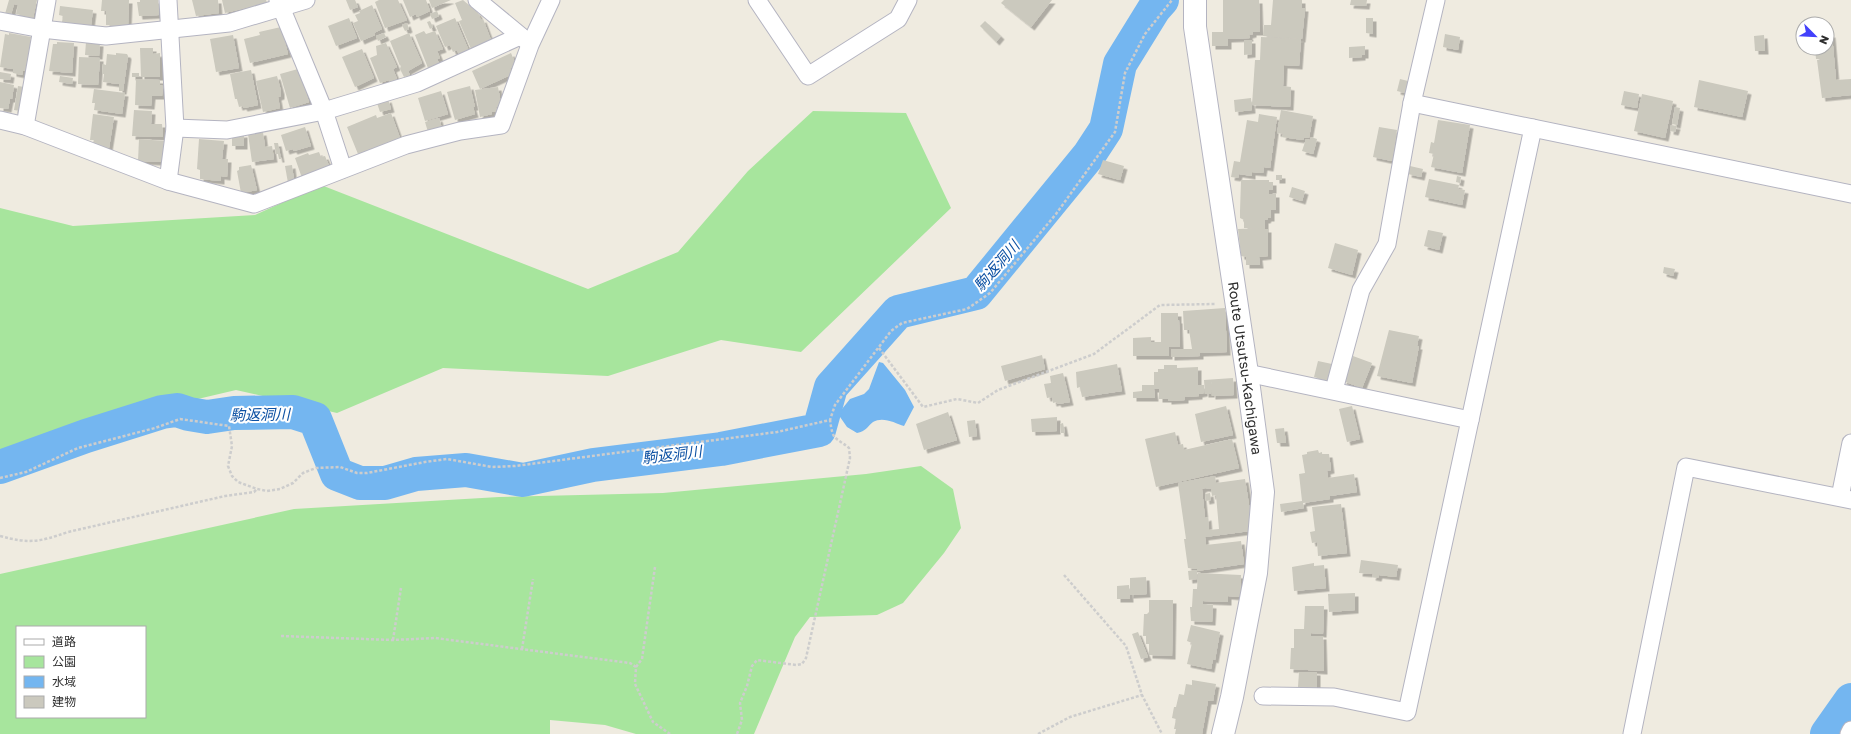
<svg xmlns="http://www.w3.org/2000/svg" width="1851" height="734" font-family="'Golos Text','Noto Sans JP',sans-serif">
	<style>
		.green { fill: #a7e59d; fill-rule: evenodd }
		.water { fill: #74b6f0 }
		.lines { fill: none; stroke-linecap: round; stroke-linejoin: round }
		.river { stroke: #74b6f0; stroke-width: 34 }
		.building { fill: #cbc9be; fill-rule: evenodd; filter: url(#shadow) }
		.minor-casing { stroke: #b4b4c1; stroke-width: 19 }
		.secondary-casing { stroke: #b4b4c1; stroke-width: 24 }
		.path { stroke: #cdcdcd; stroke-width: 2.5; stroke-dasharray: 3 2; stroke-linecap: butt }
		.minor { stroke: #fff; stroke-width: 17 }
		.secondary { stroke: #fff; stroke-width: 22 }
		.labels { text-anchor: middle; stroke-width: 4; stroke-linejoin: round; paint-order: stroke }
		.street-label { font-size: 14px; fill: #2e2e2e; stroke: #fff }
		.water-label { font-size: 15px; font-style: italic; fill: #0d51a3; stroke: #fff }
	</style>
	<defs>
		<filter id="shadow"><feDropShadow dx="3.5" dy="3.5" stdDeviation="0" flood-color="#0004"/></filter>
	</defs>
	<rect width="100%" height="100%" fill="#efebe0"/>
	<!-- green -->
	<g class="green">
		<path d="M813 111 906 113 951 208 801 352 721 340 608 376 443 368 337 413 236 390 83 426 0 456V208L73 226 255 215 321 185 588 289 678 252 748 171Z"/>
		<path d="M921 466 953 489 961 528 944 553 903 603 877 615 810 617 795 637 754 734H636L605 725 550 720V734H0V574L294 509 499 497 663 493 866 474ZM17 627H145V717H17Z"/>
	</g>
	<!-- water -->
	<path class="water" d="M879 362 883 363 905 390 914 407 904 426C895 423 883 416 873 422 867 427 866 431 857 433L847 427 838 414 850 399 864 394 869 389Z"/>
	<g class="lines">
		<!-- river -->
		<g class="river">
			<path d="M0 467 86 436 162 412 177 410 189 414 207 417 234 413 293 412 315 419 337 474 360 483H385L416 474 466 470 523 480 593 465 721 449 819 430 831 387 898 312 976 293 1089 155 1106 129 1120 64 1154 9 1162 0"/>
			<path d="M1827 734 1851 700"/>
		</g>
	</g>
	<!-- building -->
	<g class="building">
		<path d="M9 0H37L33 18 16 14 18 5 14 4 11 15 5 14Z"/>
		<path d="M102 0H129L128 26 106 25V11H101Z"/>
		<path d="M140 0H158L159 15 139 16 137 2H140Z"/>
		<path d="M192 0H218L219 13 196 16Z"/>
		<path d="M222 0H266L267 3 225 13Z"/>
		<path d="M346 0H355L358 7 350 10Z"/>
		<path d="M379 0H398L407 20 385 28 375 2Z"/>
		<path d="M403 0H426L430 11 417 17 416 14 410 17Z"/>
		<path d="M429 0H451L432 8Z"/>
		<path d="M463 0 478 13 481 20 483 19 491 40 471 49 459 21 462 20 455 3Z"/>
		<path d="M1004 0H1052L1031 27 1001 3Z"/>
		<path d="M1223 0H1259L1260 32H1253V34L1249 35 1250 38 1228 39V46H1212V32H1223Z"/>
		<path d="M1273 0H1302V8H1305L1302 39 1263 36 1264 25H1271Z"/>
		<path d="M1351 0H1367L1366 6 1350 5Z"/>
		<path d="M372 5 382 29 374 33 375 35 361 41 353 23 358 21 355 15 360 13 359 11Z"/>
		<path d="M60 6 93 10 91 25 62 22 63 16 59 15Z"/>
		<path d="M437 11 439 16 432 19 430 14Z"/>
		<path d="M349 18 357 38 336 46 328 26Z"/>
		<path d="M455 18 469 51 459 55 457 50 453 52 450 45 445 47 436 26Z"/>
		<path d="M1366 18H1373V34L1366 33Z"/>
		<path d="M430 21 433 27 430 29 427 22Z"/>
		<path d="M985 21 1001 36 996 42 980 26Z"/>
		<path d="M407 23 409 29 405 31 402 25Z"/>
		<path d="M281 27 288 54 250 63 244 39 260 35 259 32Z"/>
		<path d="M424 31 426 34 435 31 443 49 437 51 440 58 437 59 439 63 428 68 415 35Z"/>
		<path d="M9 33 31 37 25 71H23L22 75 13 73V69L0 67 5 34 9 35Z"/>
		<path d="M384 33 386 37 378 41 376 36Z"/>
		<path d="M409 33 422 63 408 71 410 75 404 77 400 69 401 65 400 66 390 41Z"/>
		<path d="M1445 34 1460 37 1458 50 1443 47Z"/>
		<path d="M1832 34 1836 80 1851 79V95L1822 98 1817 60 1825 59H1816L1815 48H1827V35Z"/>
		<path d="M233 35 239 68 216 72 210 39Z"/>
		<path d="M1764 35 1765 51H1755L1754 36Z"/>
		<path d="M1261 37 1301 39 1299 66 1284 65 1283 86 1291 87 1290 107 1252 105 1255 60H1260Z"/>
		<path d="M1244 40H1252V54L1244 55Z"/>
		<path d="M57 42 74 43 72 73 49 71 53 44H57Z"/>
		<path d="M86 42 100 43 99 56 85 55Z"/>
		<path d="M386 43 397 67 393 69 397 79 389 83V80L380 83 370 58 377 55 376 46Z"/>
		<path d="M1365 46V55H1362V57L1349 58V47Z"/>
		<path d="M140 48H153V54L160 53V77H141Z"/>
		<path d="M362 49 374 78 355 87 342 57Z"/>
		<path d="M116 53 127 54 128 56 123 91H119V84L103 82 104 74H102L103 64 106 65 107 54 116 55Z"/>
		<path d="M511 53 516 65 510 68 513 74 480 89 472 71Z"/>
		<path d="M79 57 100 58 98 85 78 84Z"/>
		<path d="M298 69 309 102 290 108 280 74Z"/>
		<path d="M251 70 258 105 244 108 243 106 239 107 237 99H235L230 74Z"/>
		<path d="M0 72 11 74 10 80 0 79Z"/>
		<rect x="132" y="73" width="7" height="4"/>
		<path d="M60 76 73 78 72 84 59 82Z"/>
		<path d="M277 76 281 91V96L278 97 280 108 263 112 256 81Z"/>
		<path d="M136 79 160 80V85L163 86 162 96H152L151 106 135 105Z"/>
		<path d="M1400 79 1408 81 1405 93 1397 91Z"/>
		<path d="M1699 80 1748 91 1742 117 1694 107Z"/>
		<path d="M0 82 14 85 12 99H10L8 109 0 108Z"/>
		<path d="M18 86 24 87 20 111 14 110Z"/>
		<path d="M470 86 475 107H473L475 114 455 120 447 92Z"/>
		<path d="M498 87 501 104H499L500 107H496L497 112H492V114L480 117 475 90Z"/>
		<path d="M94 89 125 93 122 114 94 110 95 103H92Z"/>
		<path d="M441 91 448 114 425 121 418 98Z"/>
		<path d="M1624 91 1639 94 1637 108 1621 105Z"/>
		<path d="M1642 94 1673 101 1665 138 1634 131Z"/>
		<path d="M1251 98 1252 110 1235 112 1234 100Z"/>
		<path d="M388 99 391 109 380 112 377 103Z"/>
		<path d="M1675 107 1680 108 1677 125 1672 124Z"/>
		<path d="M134 110 152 111 151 124H162L163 137 132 136Z"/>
		<path d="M1281 110 1313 116 1309 138H1304L1303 140 1282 137 1283 134 1277 133Z"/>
		<path d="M391 113 400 138 358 154 347 127 376 115 377 118Z"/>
		<path d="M93 114 114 117 109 148 93 146 94 140H90Z"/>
		<path d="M1259 114 1277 117 1270 168 1264 167 1263 173 1252 172V176L1239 174 1238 178 1231 177 1234 161 1240 162 1247 120 1258 122Z"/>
		<path d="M439 118 442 129 428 132 425 122Z"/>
		<path d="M1438 120 1470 125 1462 173 1431 167 1434 154 1429 153 1431 142 1434 143Z"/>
		<path d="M1671 125 1677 126 1675 132 1670 131Z"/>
		<path d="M305 127 311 146 294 151 293 149 286 151 281 135Z"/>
		<path d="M1379 127 1397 130 1392 161 1373 157Z"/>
		<path d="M263 132 265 147 272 146 274 159 252 162 248 134Z"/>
		<path d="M244 134V146H232V135Z"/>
		<path d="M1311 137 1317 139 1313 154 1302 151 1306 139 1310 140Z"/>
		<path d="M139 139 164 141 162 162 138 161Z"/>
		<path d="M199 139 224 141 222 159H228L227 177 221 176V181L200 179V170L197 169Z"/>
		<path d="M274 143H278L281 159H279L278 154H276Z"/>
		<path d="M319 152 321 157 325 156 330 168 302 178 295 158 308 153 309 155Z"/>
		<path d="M1103 160 1124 166 1120 180 1098 174Z"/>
		<path d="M251 165 257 190 241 193 237 171 239 170V167Z"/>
		<path d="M292 165 294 181 288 183 285 166Z"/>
		<path d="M1410 166 1423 169 1421 177 1408 174Z"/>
		<rect x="1276" y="175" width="6" height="5"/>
		<path d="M1457 176 1461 177 1460 183 1456 182Z"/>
		<path d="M1429 179 1459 185 1458 189 1465 190 1462 205 1425 197Z"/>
		<path d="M1241 180H1269V182H1273V190H1269V194H1276V210H1271V218H1268L1267 220H1265V229H1268V256L1259 257 1260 265H1246V257L1241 256 1238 229 1263 228H1244V220L1240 218V211Z"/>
		<path d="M1292 187 1305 191 1302 201 1289 197Z"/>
		<path d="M1428 230 1443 233 1439 250 1424 246Z"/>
		<path d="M1335 243 1358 250 1352 275 1328 268Z"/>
		<path d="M1664 267 1675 269 1673 276 1663 273Z"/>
		<path d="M1225 308 1227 352 1200 353V356L1171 357V349H1192L1189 330H1184L1183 311Z"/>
		<path d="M1161 313H1178V320H1179L1180 347H1169V356H1133V338L1151 337V342H1161Z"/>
		<path d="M1389 330 1419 336 1417 346H1419L1412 383 1377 376Z"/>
		<path d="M1042 355 1045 369 1005 381 1001 366Z"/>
		<path d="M1353 356 1372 363 1362 388 1343 381Z"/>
		<path d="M1318 361 1332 364 1328 381 1314 377Z"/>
		<path d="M1117 364 1122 391 1082 397 1080 387 1077 388 1076 372Z"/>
		<path d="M1164 365H1177V368L1198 367V385H1204V393L1199 394V396L1185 397V400L1168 401V399H1159V389H1154L1155 398H1133V392L1142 391V385H1154V372H1158V369H1164Z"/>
		<path d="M1063 373 1070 402 1058 404 1057 402 1053 403 1052 397 1047 398 1044 384 1051 383 1050 376Z"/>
		<path d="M1233 378 1234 395 1212 396 1211 381V394H1205L1204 380Z"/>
		<path d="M1226 406 1233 435 1201 442 1195 414Z"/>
		<path d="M1352 406 1360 439 1347 442 1339 409Z"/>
		<path d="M948 412 957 440 924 450 916 424Z"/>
		<path d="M1057 417V431L1032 432 1031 419Z"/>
		<path d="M975 420 977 436 969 437 967 421Z"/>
		<path d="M1063 423 1065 433H1061L1060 424Z"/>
		<path d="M1284 428 1286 443H1277L1275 429Z"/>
		<path d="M1175 432 1178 445 1183 444 1184 450 1232 439 1239 468 1156 487 1145 439Z"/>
		<path d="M1318 450 1319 453 1322 452V454H1329L1331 470 1327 471 1328 478 1354 474 1357 492 1330 496V499L1303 503 1304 508 1281 512 1280 504 1302 501 1299 474 1305 473 1302 455 1307 454V452Z"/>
		<path d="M1215 476 1216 483 1245 479 1252 524 1249 525 1250 531 1205 537 1206 545 1241 541 1244 564 1197 571V569L1188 568 1184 539H1186L1178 483ZM1205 488 1211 489 1212 496 1216 495 1219 529 1209 530 1208 517 1205 518 1202 489Z"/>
		<path d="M1210 493 1211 500 1206 501 1205 494Z"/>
		<path d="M1341 504 1347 553 1318 556 1317 542 1312 543 1310 532 1315 531 1312 507Z"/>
		<path d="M1361 560 1398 565 1396 577 1379 575 1378 578 1372 577 1373 574 1359 573Z"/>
		<path d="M1314 563V566L1324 565 1326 588 1294 591 1292 567Z"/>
		<path d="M1197 570V579L1189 580 1188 571Z"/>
		<path d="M1198 573 1241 575 1240 597 1228 596V602L1203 601V604L1213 605 1212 622 1191 621 1190 607H1192L1193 589H1197Z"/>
		<path d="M1146 577 1147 594 1130 595V578Z"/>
		<path d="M1129 585 1130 599H1117V586Z"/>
		<path d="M1355 593V610L1329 612 1328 594Z"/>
		<path d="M1149 600H1173L1172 656 1149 655V644H1146V636H1143L1144 614H1147L1149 612Z"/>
		<path d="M1305 606H1324L1323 634 1311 633V636H1323L1324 671 1290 669 1291 648H1294V629H1304Z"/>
		<path d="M1191 625 1220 632 1215 660 1213 659 1211 669 1187 664 1192 643 1187 641Z"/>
		<path d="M1138 632 1148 657 1141 659 1132 634Z"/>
		<path d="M1299 672H1317V688L1298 687Z"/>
		<path d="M1192 680 1216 684 1213 701H1208L1202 734H1175L1176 729H1174L1176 719 1172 718 1174 707H1176L1179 694 1184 695 1186 684 1192 685Z"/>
	</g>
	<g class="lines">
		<!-- minor casing -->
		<g class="minor-casing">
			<g id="minor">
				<path d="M278 0 324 111 343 169"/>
				<path d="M477 0 528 42"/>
				<path d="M757 0 808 76 898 19 908 0"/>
				<path d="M0 21 42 29 106 36 229 23 306 0"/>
				<path d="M1412 103 1851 194"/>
				<path d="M0 120 25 126 168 181 254 204 406 145 460 131 501 125 530 45 551 0"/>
				<path d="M25 126 47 0"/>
				<path d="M175 128 227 130 324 111 417 83 520 36"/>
				<path d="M168 181 175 128 168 0"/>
				<path d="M1247 373 1470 420"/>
				<path d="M1334 390 1361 290 1387 244 1412 103 1436 0"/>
				<path d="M1840 497 1851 443"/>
				<path d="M1263 696 1334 697 1407 712 1533 128"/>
				<path d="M1632 734 1686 467 1851 500"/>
				<path d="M1849 734 1851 730"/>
			</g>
		</g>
		<!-- secondary casing -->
		<g class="secondary-casing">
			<path id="secondary" d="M1195 0V27L1247 373 1263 492 1256 573 1232 697 1223 734"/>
		</g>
		<!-- path -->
		<g class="path">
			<path d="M879 348 923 407 957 399 978 403 998 390 1094 354 1160 305 1216 304"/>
			<path d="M0 478 26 472 78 448 155 428 180 419 229 426 232 446 228 466 232 476 238 482 257 489 267 491 280 489 293 483 303 473 316 468 340 467 357 473H367L425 462 447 459 492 467 515 466 777 432 830 420 835 405 891 331 902 323 967 309 990 293 1056 214 1115 132 1125 73 1145 34 1172 0"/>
			<path d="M0 536C30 544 39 542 68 532L225 496 254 492 257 489"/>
			<path d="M1064 575 1126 646 1142 695 1162 734"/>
			<path d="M281 636 393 640 435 638 630 663 636 667 635 684 653 722 670 734"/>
			<path d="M393 640 401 588"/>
			<path d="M522 649 533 579"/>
			<path d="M636 667 642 659 655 567"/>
			<path d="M737 734 742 720 740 703 747 686 752 666 757 660 796 665 802 664 806 658 850 458 849 448C834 436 833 441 830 420"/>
			<path d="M1038 734 1070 717 1142 695"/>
		</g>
		<!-- minor -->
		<use href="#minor" class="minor"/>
		<!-- secondary -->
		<use href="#secondary" class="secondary"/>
	</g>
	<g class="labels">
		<!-- street labels -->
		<g class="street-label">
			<text transform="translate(1245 368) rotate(82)" y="5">Route Utsutsu-Kachigawa</text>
		</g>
		<!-- water labels -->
		<g class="water-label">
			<text transform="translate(997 266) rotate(-49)" y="5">駒返洞川</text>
			<text transform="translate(260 415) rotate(-1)" y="5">駒返洞川</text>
			<text transform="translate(672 455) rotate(-7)" y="5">駒返洞川</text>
		</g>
	</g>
	<!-- legend -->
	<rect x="16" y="626" width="130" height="92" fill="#ffffff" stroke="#ababab"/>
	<rect x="24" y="639" width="20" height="6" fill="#ffffff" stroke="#ababab"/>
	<text x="52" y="646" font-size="12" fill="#2e2e2e">道路</text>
	<rect x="24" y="656" width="20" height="12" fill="#a7e59d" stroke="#ababab"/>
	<text x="52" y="666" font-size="12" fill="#2e2e2e">公園</text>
	<rect x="24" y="676" width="20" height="12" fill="#74b6f0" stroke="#ababab"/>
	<text x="52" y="686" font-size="12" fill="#2e2e2e">水域</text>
	<rect x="24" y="696" width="20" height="12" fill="#cbc9be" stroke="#ababab"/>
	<text x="52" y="706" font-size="12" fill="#2e2e2e">建物</text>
	<!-- north arrow -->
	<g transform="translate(1815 36) rotate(114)"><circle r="19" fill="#ffffff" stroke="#ababab"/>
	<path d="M0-3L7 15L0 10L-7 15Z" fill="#4341fb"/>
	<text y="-6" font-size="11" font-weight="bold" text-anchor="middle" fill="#2e2e2e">N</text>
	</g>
</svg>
